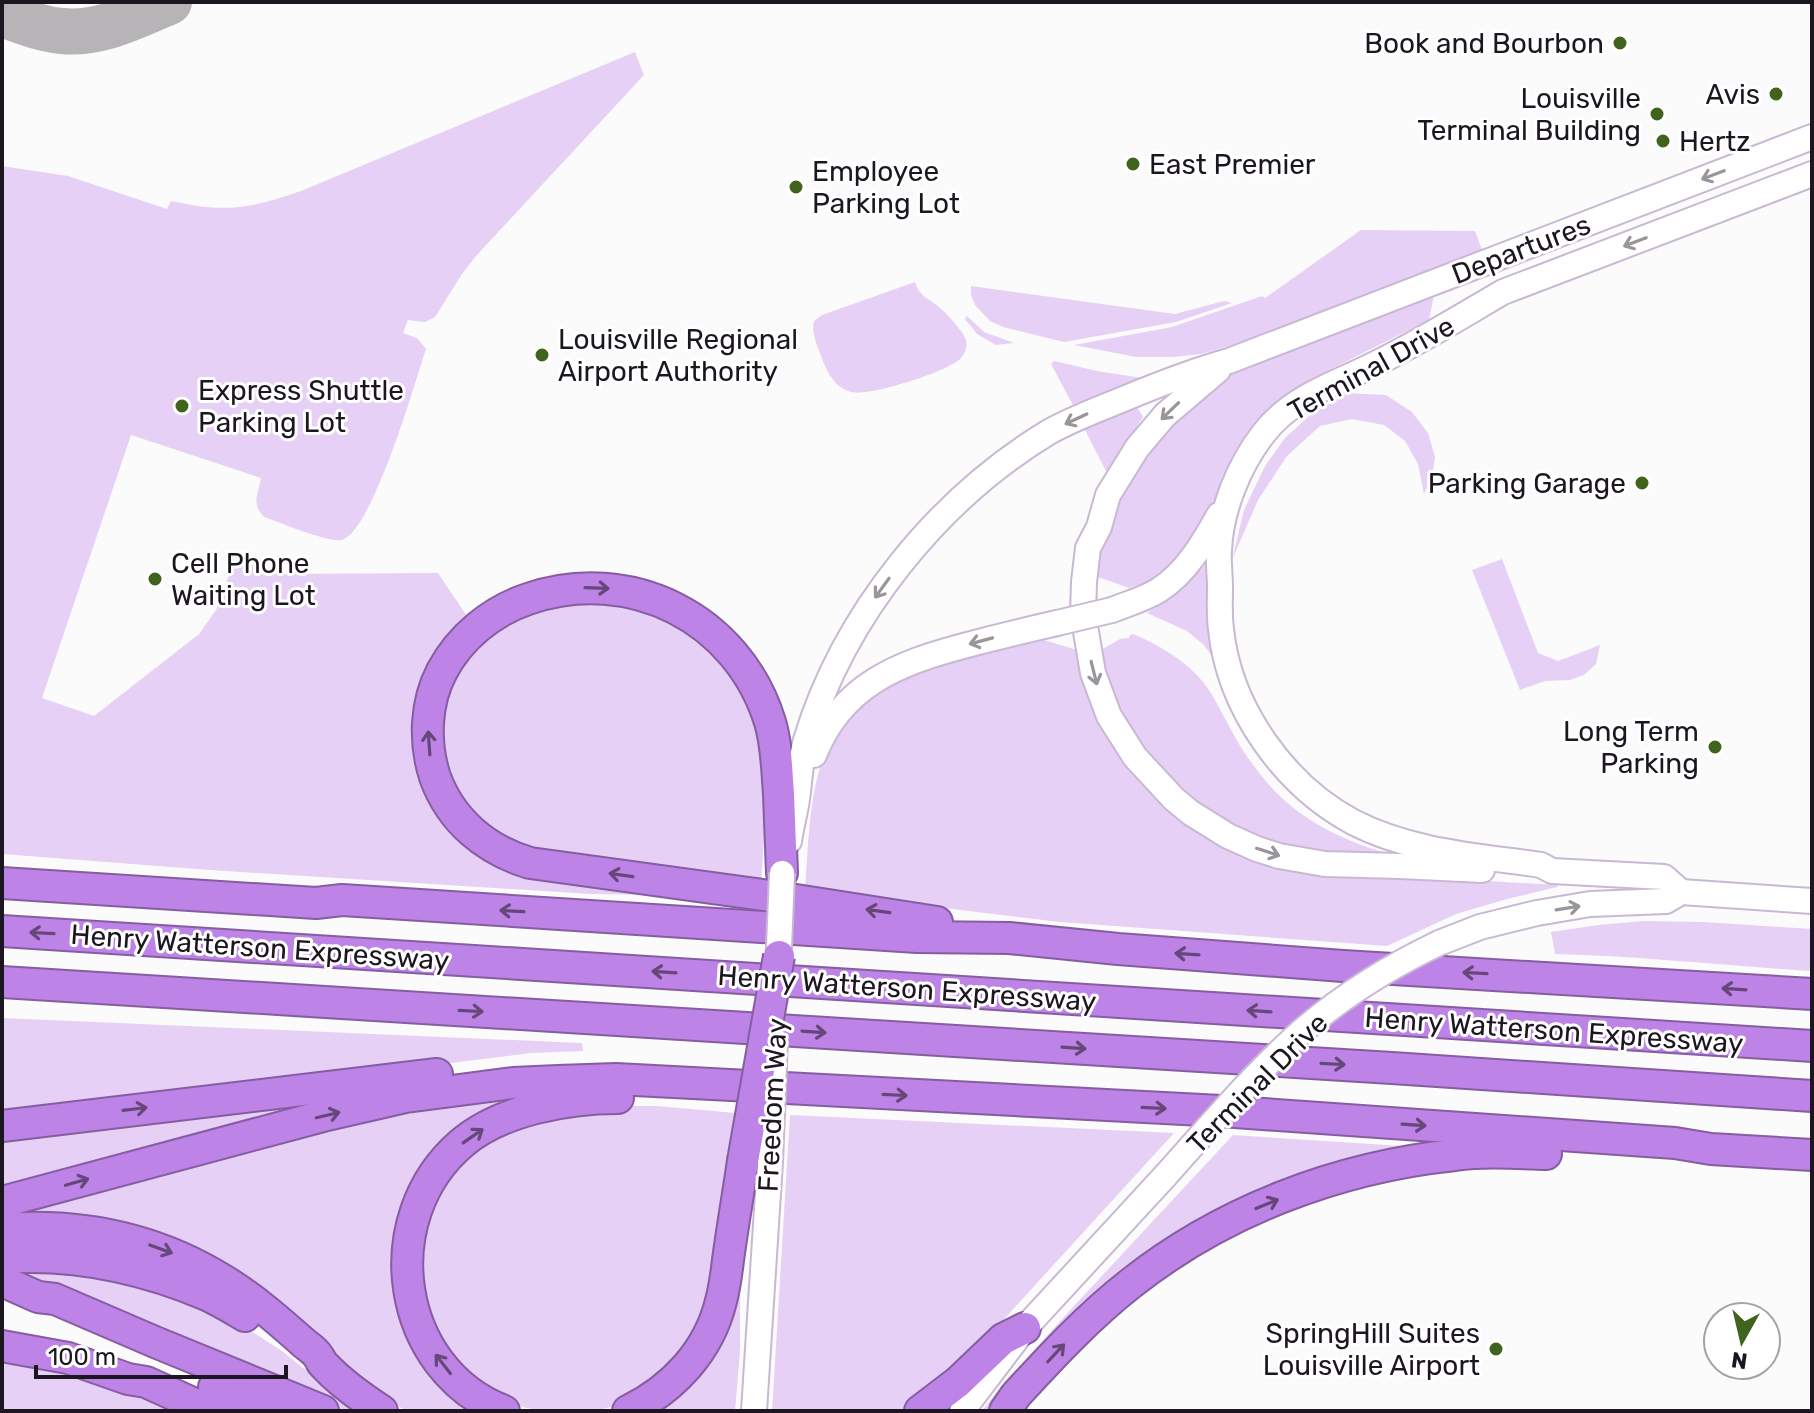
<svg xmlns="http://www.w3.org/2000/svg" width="1814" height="1413" font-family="Rubik,sans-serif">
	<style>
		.green { fill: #e6d0f6 }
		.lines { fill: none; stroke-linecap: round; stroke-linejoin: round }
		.taxiway { stroke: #b6b4b7; stroke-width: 46 }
		.secondary-casing { stroke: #c8b8d4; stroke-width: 28 }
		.highway-casing { stroke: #855da1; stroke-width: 34 }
		.secondary { stroke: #fff; stroke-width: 24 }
		.highway { stroke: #be83e6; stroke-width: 30 }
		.secondary-bridge-casing { stroke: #c8b8d4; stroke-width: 28; stroke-linecap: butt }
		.highway-bridge-casing { stroke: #855da1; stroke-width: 34; stroke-linecap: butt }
		.secondary-bridge { stroke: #fff; stroke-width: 24 }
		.highway-bridge { stroke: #be83e6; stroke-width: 30 }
		.oneway { stroke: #99969b }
		.oneway2 { stroke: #654779 }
		.poi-dot { fill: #40641d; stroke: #fff; stroke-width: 3 }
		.labels { text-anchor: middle; stroke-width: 6; stroke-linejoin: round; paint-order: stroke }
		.poi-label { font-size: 28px; fill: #1c1620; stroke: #fff; text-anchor: end }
		.street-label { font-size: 28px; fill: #1c1620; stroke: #fff }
	</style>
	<rect width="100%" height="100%" fill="#fbfbfb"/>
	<!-- green -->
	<g class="green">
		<path d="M635 52 644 75 476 256 462 274 435 317 425 322 408 320 403 333 417 338 426 349C415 382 372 534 341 540 329 543 279 522 264 517 251 503 258 495 261 478L131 435 42 698 94 716 199 634 216 610 230 573 234 568 247 563 281 574 438 573 471 622 421 718 448 820 662 895 591 894 210 870 2 854V166L68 176 167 209 171 201C226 213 248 209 301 191Z"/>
		<path d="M1361 230 1475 231 1482 250 1255 339 1201 354 1173 357H1136L1074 345 1172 327 1262 296 1265 298Z"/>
		<path d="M915 282C920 298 929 298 939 307 946 313 964 332 966 340 968 347 965 353 961 358 950 371 869 397 851 392 834 387 827 372 821 356 817 345 811 332 814 321L822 315Z"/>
		<path d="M971 286 1175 314 1224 301 1232 303 1176 322 1064 342 1003 327 990 321 975 305 971 295Z"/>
		<path d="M1434 295 1429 320 1329 370 1275 404 1254 427 1229 470 1191 548 1160 578 1129 588 1098 577 1104 532 1119 491 1148 446 1197 397 1233 374Z"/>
		<path d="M967 316 984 332 1014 343 996 345 977 334 965 319Z"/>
		<path d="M1054 361 1097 371 1142 378 1074 407 1051 364Z"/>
		<path d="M1347 393 1386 395 1412 412 1428 433 1435 457 1432 477 1424 494 1418 464 1405 441 1384 425 1352 419 1320 426 1287 456 1258 500 1232 560 1244 510 1265 466 1285 438 1309 416Z"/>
		<path d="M1136 405 1143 417 1107 473 1084 428Z"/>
		<path d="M1502 559 1538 653 1558 661 1600 645 1596 664 1584 675 1570 680 1545 681 1520 690 1472 570Z"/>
		<path d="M1206 564 1210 617 1218 665 1204 645 1187 631 1147 613 1183 589Z"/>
		<path d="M604 602 656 613 707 643 760 715 768 835H764L761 885 533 853 480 823 454 787 446 763 443 739 444 717 448 696 456 675 468 657 482 642 497 630 533 611 568 603Z"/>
		<path d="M1133 634C1159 645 1185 660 1203 682 1213 694 1220 710 1228 724 1236 740 1246 756 1257 770 1293 819 1344 842 1400 857L1299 850 1245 833 1190 799 1146 753 1122 715 1105 672 1101 650 1120 639 1129 638 1130 635Z"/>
		<path d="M1044 640 1080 651 1082 659 1077 661 1085 683 1202 831 1382 875 1558 885 1557 887 1507 899 1456 914 1387 946 1060 922 805 891C808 848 809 785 828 747 831 740 837 733 842 727 847 721 852 713 857 708 897 664 988 653 1044 640Z"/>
		<path d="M1644 921 1704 922 1812 929V971C1726 966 1641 956 1555 954L1551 932 1598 925Z"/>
		<path d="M2 1018 582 1043 583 1051 531 1053 483 1059 2 1118Z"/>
		<path d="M351 1096 2 1188V1138Z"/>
		<path d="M543 1096 487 1117 399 1260 481 1411H406L368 1386 300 1328 2 1215 345 1126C411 1112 476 1102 543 1096Z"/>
		<path d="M631 1106H657L735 1113 715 1276 695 1343 633 1399 619 1405 595 1411H542L523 1407 508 1400 480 1383 454 1359 435 1329 421 1281 423 1238 433 1208 442 1189 454 1172 468 1156 484 1144 512 1129 587 1111Z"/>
		<path d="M790 1115 1174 1133 953 1375 907 1411H772Z"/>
		<path d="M1233 1135 1433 1148 1257 1201 993 1411H982L1000 1388 1073 1307Z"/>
		<path d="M16 1271 107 1275 228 1316 282 1351 357 1411H345L188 1347 133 1320Z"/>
		<path d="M737 1288H740V1352L735 1411H658C712 1374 719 1348 737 1288Z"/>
		<path d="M2 1356 103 1380 175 1411H2Z"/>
	</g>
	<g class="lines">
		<!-- taxiway -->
		<path class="taxiway" d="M2 14C21 21 41 29 62 31 100 35 135 16 169 2"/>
		<!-- secondary casing -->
		<g class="secondary-casing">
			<g id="secondary">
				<path d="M1218 370 1165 415 1137 448 1108 495 1099 527 1088 548 1084 582 1083 614 1093 673 1109 716 1135 757 1174 799 1191 813 1228 836 1257 849 1279 856 1325 864 1400 866 1482 870"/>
				<path d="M1112 610C1127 604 1145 599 1159 590 1186 573 1204 542 1219 515"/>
				<path d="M814 755C842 684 899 663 967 645 997 637 1026 630 1057 623"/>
				<path d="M789 841C791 827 795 813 797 799 800 778 800 761 806 740 844 615 938 499 1049 432 1072 419 1097 410 1121 400 1157 385 1192 371 1229 361L1812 137"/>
				<path d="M1681 892 1664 877 1552 871 1541 865C1478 856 1411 852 1353 822 1284 785 1229 708 1221 629 1219 615 1220 601 1220 587 1220 575 1218 562 1219 550 1221 509 1239 465 1264 433 1292 397 1333 385 1371 366 1417 344 1460 317 1503 292L1812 174"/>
				<path d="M1439 943 1480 927 1537 913 1590 904 1666 901 1681 892 1812 901"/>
				<path d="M754 1411 770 1162"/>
				<path d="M962 1411 1025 1328 1166 1175"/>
			</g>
		</g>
		<!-- highway casing -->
		<g class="highway-casing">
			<g id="highway">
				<path d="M782 873C781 846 780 820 779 794 777 770 777 745 770 722 738 618 630 564 528 599 492 611 460 637 442 671 425 703 424 743 435 777 451 821 486 850 530 863L777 897 937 922"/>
				<path d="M2 883 316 903 342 900 917 937 1009 938 1118 949 1343 966 1812 994"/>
				<path d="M2 931 1812 1046"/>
				<path d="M2 982 1392 1068 1812 1096"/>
				<path d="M2 1126 437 1074"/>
				<path d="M2 1202 323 1116 406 1097 513 1083 558 1081 616 1079 1221 1111 1675 1143 1711 1149 1812 1155"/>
				<path d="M2 1229C81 1223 155 1238 223 1280 253 1298 279 1321 305 1344 309 1347 315 1351 318 1356 324 1364 318 1359 325 1366 341 1383 362 1398 382 1411"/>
				<path d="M2 1258C72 1253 143 1268 207 1295 220 1301 233 1309 245 1316"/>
				<path d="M2 1281 38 1297 55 1299 155 1342 323 1411"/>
				<path d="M2 1346 68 1358 128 1379 146 1382 210 1411"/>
				<path d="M214 1387 264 1411"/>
				<path d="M504 1411C395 1369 374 1218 462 1143 501 1110 567 1098 618 1098"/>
				<path d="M628 1411C673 1389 709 1351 721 1301 726 1283 727 1265 730 1246 734 1218 739 1189 743 1161"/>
				<path d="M920 1411 958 1382 1003 1339 1025 1328"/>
				<path d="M1005 1411 1016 1395C1052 1356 1088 1317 1130 1284 1222 1211 1338 1167 1455 1155 1485 1151 1516 1153 1546 1154"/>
			</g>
		</g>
		<!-- secondary -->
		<use href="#secondary" class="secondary"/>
		<!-- highway -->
		<use href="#highway" class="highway"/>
		<!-- secondary-bridge casing -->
		<g class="secondary-bridge-casing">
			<g id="secondary-bridge">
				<path d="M1057 623 1112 610"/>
				<path d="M778 972 782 873"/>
				<path d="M770 1162 775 1041"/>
				<path d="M1166 1175C1209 1127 1252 1076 1301 1032 1342 996 1389 967 1439 943"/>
			</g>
		</g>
		<!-- highway-bridge casing -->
		<g class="highway-bridge-casing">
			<path id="highway-bridge" d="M743 1161 779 956"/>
		</g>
		<!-- secondary-bridge -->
		<use href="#secondary-bridge" class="secondary-bridge"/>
		<!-- highway-bridge -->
		<use href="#highway-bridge" class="highway-bridge"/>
	</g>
	<!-- one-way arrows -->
	<defs><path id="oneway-shaft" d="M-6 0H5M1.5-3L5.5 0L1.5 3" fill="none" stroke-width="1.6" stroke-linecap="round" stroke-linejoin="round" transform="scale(2)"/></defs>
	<g class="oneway">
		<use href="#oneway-shaft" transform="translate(1713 175) rotate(159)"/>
		<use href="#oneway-shaft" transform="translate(1635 242) rotate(159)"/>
		<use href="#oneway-shaft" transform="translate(1170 411) rotate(136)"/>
		<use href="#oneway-shaft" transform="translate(1076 419) rotate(155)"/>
		<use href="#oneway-shaft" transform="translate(882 588) rotate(126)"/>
		<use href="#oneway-shaft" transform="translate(981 641) rotate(165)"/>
		<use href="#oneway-shaft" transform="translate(1094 673) rotate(76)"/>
		<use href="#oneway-shaft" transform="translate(1268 852) rotate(18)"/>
		<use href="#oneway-shaft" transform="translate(1568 908) rotate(-9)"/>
	</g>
	<g class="oneway2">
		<use href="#oneway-shaft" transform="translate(597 588) rotate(2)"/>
		<use href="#oneway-shaft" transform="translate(429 743) rotate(-94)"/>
		<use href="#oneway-shaft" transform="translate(621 875) rotate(-172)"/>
		<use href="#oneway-shaft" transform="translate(512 911) rotate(-177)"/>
		<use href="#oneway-shaft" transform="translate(878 911) rotate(-172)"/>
		<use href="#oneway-shaft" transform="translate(42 933) rotate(-177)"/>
		<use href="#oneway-shaft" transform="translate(1187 954) rotate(-176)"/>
		<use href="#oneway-shaft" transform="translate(664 972) rotate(-176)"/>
		<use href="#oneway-shaft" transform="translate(1475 973) rotate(-177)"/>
		<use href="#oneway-shaft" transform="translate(1734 989) rotate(-176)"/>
		<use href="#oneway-shaft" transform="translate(471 1011) rotate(3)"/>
		<use href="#oneway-shaft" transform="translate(1259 1011) rotate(-176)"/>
		<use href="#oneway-shaft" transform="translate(814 1032) rotate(4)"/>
		<use href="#oneway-shaft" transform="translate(1074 1048) rotate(4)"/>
		<use href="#oneway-shaft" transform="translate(1333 1064) rotate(3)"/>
		<use href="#oneway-shaft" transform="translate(895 1095) rotate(3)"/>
		<use href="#oneway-shaft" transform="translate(1154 1108) rotate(3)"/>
		<use href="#oneway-shaft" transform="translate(135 1109) rotate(-7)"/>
		<use href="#oneway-shaft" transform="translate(328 1115) rotate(-13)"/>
		<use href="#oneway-shaft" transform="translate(1414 1125) rotate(4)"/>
		<use href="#oneway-shaft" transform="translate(473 1136) rotate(-35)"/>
		<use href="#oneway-shaft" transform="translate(77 1182) rotate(-16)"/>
		<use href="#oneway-shaft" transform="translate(1267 1204) rotate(-22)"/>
		<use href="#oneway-shaft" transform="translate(161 1249) rotate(20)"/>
		<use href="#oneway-shaft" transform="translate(1056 1353) rotate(-47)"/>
		<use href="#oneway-shaft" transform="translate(443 1364) rotate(-128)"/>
	</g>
	<!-- markers -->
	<g class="poi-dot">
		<circle cx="1620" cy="43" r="8"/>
		<circle cx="1776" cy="94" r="8"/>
		<circle cx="1657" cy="114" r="8"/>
		<circle cx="1663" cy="141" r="8"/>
		<circle cx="1133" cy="164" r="8"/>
		<circle cx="796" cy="187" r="8"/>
		<circle cx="542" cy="355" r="8"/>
		<circle cx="182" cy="406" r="8"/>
		<circle cx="1642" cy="483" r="8"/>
		<circle cx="155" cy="579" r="8"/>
		<circle cx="1715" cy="747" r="8"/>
		<circle cx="1496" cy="1349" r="8"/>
	</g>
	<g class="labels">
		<!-- poi labels -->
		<g class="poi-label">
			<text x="1604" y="53">Book and Bourbon</text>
			<text x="1760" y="104">Avis</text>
			<text x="1641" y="108">Louisville<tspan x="1641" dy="32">Terminal Building</tspan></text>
			<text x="1679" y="151" text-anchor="start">Hertz</text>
			<text x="1149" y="174" text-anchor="start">East Premier</text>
			<text x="812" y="181" text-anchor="start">Employee<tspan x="812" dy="32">Parking Lot</tspan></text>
			<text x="558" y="349" text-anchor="start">Louisville Regional<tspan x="558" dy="32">Airport Authority</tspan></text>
			<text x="198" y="400" text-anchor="start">Express Shuttle<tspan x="198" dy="32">Parking Lot</tspan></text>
			<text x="1626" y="493">Parking Garage</text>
			<text x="171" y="573" text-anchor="start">Cell Phone<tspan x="171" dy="32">Waiting Lot</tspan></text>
			<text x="1699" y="741">Long Term<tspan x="1699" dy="32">Parking</tspan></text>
			<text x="1480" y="1343">SpringHill Suites<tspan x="1480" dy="32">Louisville Airport</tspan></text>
		</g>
		<!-- street labels -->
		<g class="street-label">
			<text transform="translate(1521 249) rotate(-21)" y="10">Departures</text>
			<text transform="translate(1371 368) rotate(-29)" y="10">Terminal Drive</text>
			<text transform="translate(260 947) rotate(4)" y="10">Henry Watterson Expressway</text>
			<text transform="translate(907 988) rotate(4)" y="10">Henry Watterson Expressway</text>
			<text transform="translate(1554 1030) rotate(4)" y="10">Henry Watterson Expressway</text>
			<text transform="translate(1257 1083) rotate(-45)" y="10">Terminal Drive</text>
			<text transform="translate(772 1105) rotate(-87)" y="10">Freedom Way</text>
		</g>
	</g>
	<!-- border -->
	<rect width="1814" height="1413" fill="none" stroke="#1c1620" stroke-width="8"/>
	<!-- north arrow -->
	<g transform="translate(1742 1341) rotate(188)"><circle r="38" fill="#ffffff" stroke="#a4a2a6" stroke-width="2"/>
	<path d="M0-6L14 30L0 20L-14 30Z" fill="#40641d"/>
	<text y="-12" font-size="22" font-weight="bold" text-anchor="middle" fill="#1c1620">N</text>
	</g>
	<!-- scale -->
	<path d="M36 1365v12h250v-12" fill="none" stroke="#1c1620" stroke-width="4"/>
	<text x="48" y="1365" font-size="24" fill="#1c1620" stroke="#ffffff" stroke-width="6" paint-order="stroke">100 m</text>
</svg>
